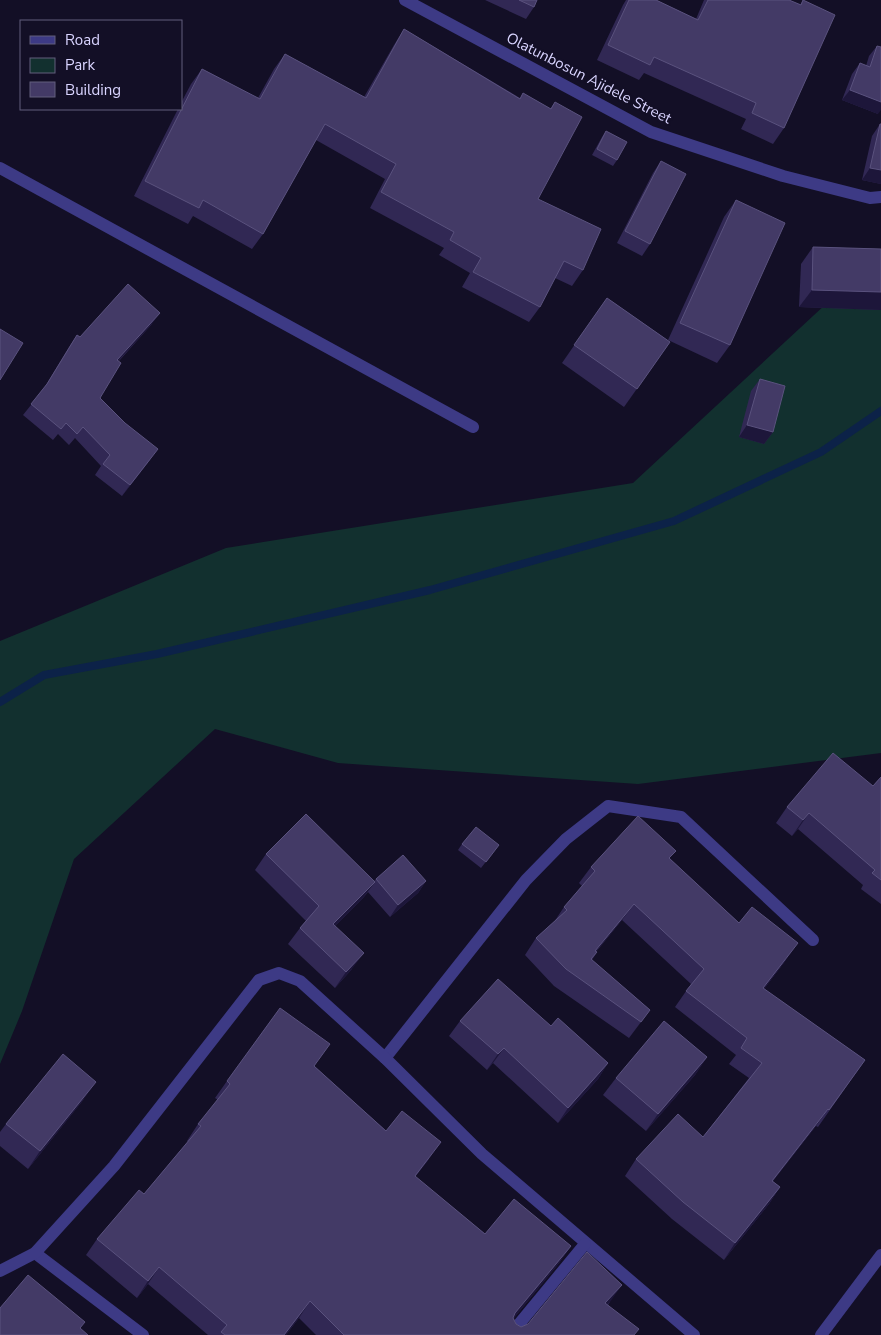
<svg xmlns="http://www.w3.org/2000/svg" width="881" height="1335" font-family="'Nunito Sans',sans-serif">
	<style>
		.green { fill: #12302f }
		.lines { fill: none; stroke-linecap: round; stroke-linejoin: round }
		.stream { stroke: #0c2248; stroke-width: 8 }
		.street { stroke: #3d3a85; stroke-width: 12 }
		.wall { fill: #312854 }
		.shaded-wall { fill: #1d163a }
		.building { fill: #433a66; stroke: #5a527e }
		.labels { text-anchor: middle; stroke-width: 4.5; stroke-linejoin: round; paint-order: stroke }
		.street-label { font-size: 15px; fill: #d9d4ff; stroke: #130f26 }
	</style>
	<rect width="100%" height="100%" fill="#130f26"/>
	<!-- green -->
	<path class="green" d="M881 253V753L638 784 338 763 215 729 74 859 22 1011 0 1064V641L226 548 633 483Z"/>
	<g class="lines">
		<!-- stream -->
		<path class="stream" d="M0 702 44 675 157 654 430 590 674 521 821 452 881 411"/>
		<!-- street -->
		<g class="street">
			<path d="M405 0 651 132 783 176 870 198 881 197"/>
			<path d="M0 168 473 427"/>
			<path d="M385 1058 526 880 566 839 608 806 681 817 813 940"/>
			<path d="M35 1253 143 1335"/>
			<path d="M0 1271 35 1253 114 1166 259 980 279 973 300 981 385 1058 482 1154 694 1335"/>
			<path d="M510 1335 585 1244"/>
			<path d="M821 1335 881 1255"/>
		</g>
	</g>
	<!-- wall -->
	<g class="wall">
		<path d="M485 0H537L534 7 526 19Z"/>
		<path d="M626 0H656L696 19 704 0H789L800 5 803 0 784 128 773 144 741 129 746 119 644 73 639 80 597 60 623 5Z"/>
		<path d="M404 29 520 98 523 93 550 109 555 102 538 199 583 270 572 286 555 278 540 307 529 322 462 287 470 273 439 255 444 248 370 208 385 179 316 140 263 234 252 249 193 216 188 224 134 196 178 109H181V103L191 84 202 69 258 98 274 69 285 54 364 97 394 45Z"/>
		<path d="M877 46 878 114 842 100 852 74 860 63 866 66 869 56Z"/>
		<path d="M880 124H881V184L862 180 872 136Z"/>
		<path d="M606 131 617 160 613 166 592 155 602 137Z"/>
		<path d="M661 161 650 244 642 256 617 243 653 173Z"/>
		<path d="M736 200 730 345 717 363 668 340 724 217Z"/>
		<path d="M813 247 881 249V310L799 307 801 264Z"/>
		<path d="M607 298 670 342 624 407 562 363Z"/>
		<path d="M152 324 119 361 100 398 150 460 122 496 95 475 101 466 75 438 69 445 58 434 53 440 23 415 43 390 69 347 77 335 80 337Z"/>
		<path d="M760 379 773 432 764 444 739 437 751 391Z"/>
		<path d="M881 777V904L861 889 863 885 798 829 792 836 776 823 787 807 873 786Z"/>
		<path d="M462 844 499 845 481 868 458 850Z"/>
		<path d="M266 854 374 881 376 879 426 881 418 893 390 917 368 892 363 898 335 926 352 969 335 988 288 944 300 928 306 921 255 870Z"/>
		<path d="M670 859 739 923 786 960 764 989 865 1060 818 1127 816 1126 773 1181 780 1187 769 1204 724 1260 672 1219 625 1176 636 1159 703 1137 749 1078 729 1064 736 1055 675 1007 691 984 622 920 596 952H597L592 960 650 1010 629 1038 554 986 525 955 536 938 554 922 564 907 582 886 579 883 591 867Z"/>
		<path d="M460 1021 551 1026 608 1063 598 1079 558 1123 493 1063 487 1070 449 1036Z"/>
		<path d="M707 1057 695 1075 646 1131 603 1095 616 1078Z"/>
		<path d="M314 1066 386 1131 429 1159 415 1177 485 1234 571 1246 559 1263 514 1318 516 1324 521 1327 610 1302 608 1305 635 1335H316L299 1318 286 1335H208L148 1284 137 1298 86 1255 97 1239 144 1194 188 1142 187 1141 198 1124 218 1100 215 1098 227 1081Z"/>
		<path d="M84 1099 28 1169 0 1146V1132L6 1124Z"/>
	</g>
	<!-- shaded-wall -->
	<g class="shaded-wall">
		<path d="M850 90 881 102V110L878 114 842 100Z"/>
		<path d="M870 168 881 170V184L862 180Z"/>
		<path d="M812 290 881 292V310L799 307Z"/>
		<path d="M160 313 152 324 109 371 117 360Z"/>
		<path d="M747 425 773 432 764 444 739 437Z"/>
		<path d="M158 449 150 460 122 496 130 485Z"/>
		<path d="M809 813 798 829 792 836 803 820Z"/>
		<path d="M426 881 418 893 390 917 398 905Z"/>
		<path d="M375 882 363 898 321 940 333 924Z"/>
		<path d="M634 904 622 920 583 967 595 951Z"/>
		<path d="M798 943 786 960 752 1005 763 988Z"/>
		<path d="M364 953 352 969 335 988 346 972Z"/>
		<path d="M504 1048 493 1063 487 1070 498 1054Z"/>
		<path d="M707 1057 695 1075 646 1131 658 1114Z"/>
		<path d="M608 1063 598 1079 558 1123 568 1108Z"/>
		<path d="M96 1082 84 1099 28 1169 40 1151Z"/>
		<path d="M828 1109 816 1126 760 1197 772 1181Z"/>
		<path d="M441 1142 429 1159 403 1192 415 1176Z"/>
		<path d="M780 1187 769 1204 724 1260 735 1243Z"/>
		<path d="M571 1246 559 1263 504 1330 515 1313Z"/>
		<path d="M159 1267 148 1284 137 1298 148 1281Z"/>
		<path d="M622 1285 610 1302 593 1319 605 1303Z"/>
		<path d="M310 1301 299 1318 286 1335H284Z"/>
	</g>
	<!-- building -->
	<g class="building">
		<path d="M519 0H537L534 7Z"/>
		<path d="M629 0H656L698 20 708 0H789L801 5 803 0 835 15 784 128 752 113 756 103 654 57 650 65 608 45Z"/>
		<path d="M404 29 520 99 523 93 551 109 555 102 582 117 538 199 601 229 583 270 564 261 540 307 473 272 481 258 450 240 454 232 381 192 396 164 325 124 263 234 203 200 199 208 145 181 202 69 260 99 285 54 366 98Z"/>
		<path d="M877 46 881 47V102L850 90 860 63 870 67Z"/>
		<path d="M880 124H881V170L870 168Z"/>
		<path d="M606 131 627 142 617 160 597 149Z"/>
		<path d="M661 161 686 174 650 244 625 231Z"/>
		<path d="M736 200 785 223 730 345 680 323Z"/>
		<path d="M813 247 881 249V292L812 290Z"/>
		<path d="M128 284 160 313 117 360 121 363 100 398 125 423 158 449 130 485 103 464 110 455 83 427 77 434 66 423 61 429 31 404 47 384 77 335 80 337Z"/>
		<path d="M607 298 670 342 637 389 574 345Z"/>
		<path d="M0 329 23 343 0 380Z"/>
		<path d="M760 379 785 386 773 432 747 425Z"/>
		<path d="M833 753 873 786 881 777V880L872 873 875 870 809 813 803 820 787 807Z"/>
		<path d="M306 814 375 882 333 924 364 953 346 972 300 928 319 906 266 854Z"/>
		<path d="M638 816 676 851 669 858 739 923 752 907 798 943 763 988 865 1060 829 1110 828 1109 772 1181 780 1187 735 1243 683 1202 636 1159 678 1114 703 1137 762 1063 741 1048 747 1038 686 991 704 969 634 904 595 951 597 952 591 959 650 1010 641 1022 566 969 536 938 567 910 564 907 595 871 591 867Z"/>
		<path d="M476 827 499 845 486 862 462 844Z"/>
		<path d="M403 855 426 881 398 905 376 879Z"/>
		<path d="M498 979 551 1026 558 1018 608 1063 568 1108 504 1048 498 1054 460 1021Z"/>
		<path d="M280 1008 330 1044 314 1066 386 1131 402 1111 441 1142 415 1176 485 1234 514 1199 571 1246 515 1313 513 1318 516 1324 521 1327 528 1324 587 1252 622 1285 605 1303 639 1329 634 1335H344L310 1301 284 1335H225L221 1332 227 1325 159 1267 148 1281 97 1239 139 1190 144 1194 201 1126 198 1124 230 1084 227 1081Z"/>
		<path d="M664 1021 707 1057 658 1114 616 1078Z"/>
		<path d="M63 1054 96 1082 40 1151 6 1124Z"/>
		<path d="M28 1275 85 1322 80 1328 88 1335H0V1308Z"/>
	</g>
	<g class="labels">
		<!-- street labels -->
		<g class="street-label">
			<text transform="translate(589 78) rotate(27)" y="5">Olatunbosun Ajidele Street</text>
		</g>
	</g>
	<!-- legend -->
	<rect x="20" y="20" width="162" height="90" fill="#130f26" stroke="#625e7d"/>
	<rect x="30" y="36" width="25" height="8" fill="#3d3a85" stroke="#625e7d"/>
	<text x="65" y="45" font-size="15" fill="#d9d4ff">Road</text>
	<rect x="30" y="58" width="25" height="15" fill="#12302f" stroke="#625e7d"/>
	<text x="65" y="70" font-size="15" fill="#d9d4ff">Park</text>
	<rect x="30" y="82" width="25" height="15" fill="#433a66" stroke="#625e7d"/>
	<text x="65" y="95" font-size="15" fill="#d9d4ff">Building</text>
</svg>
